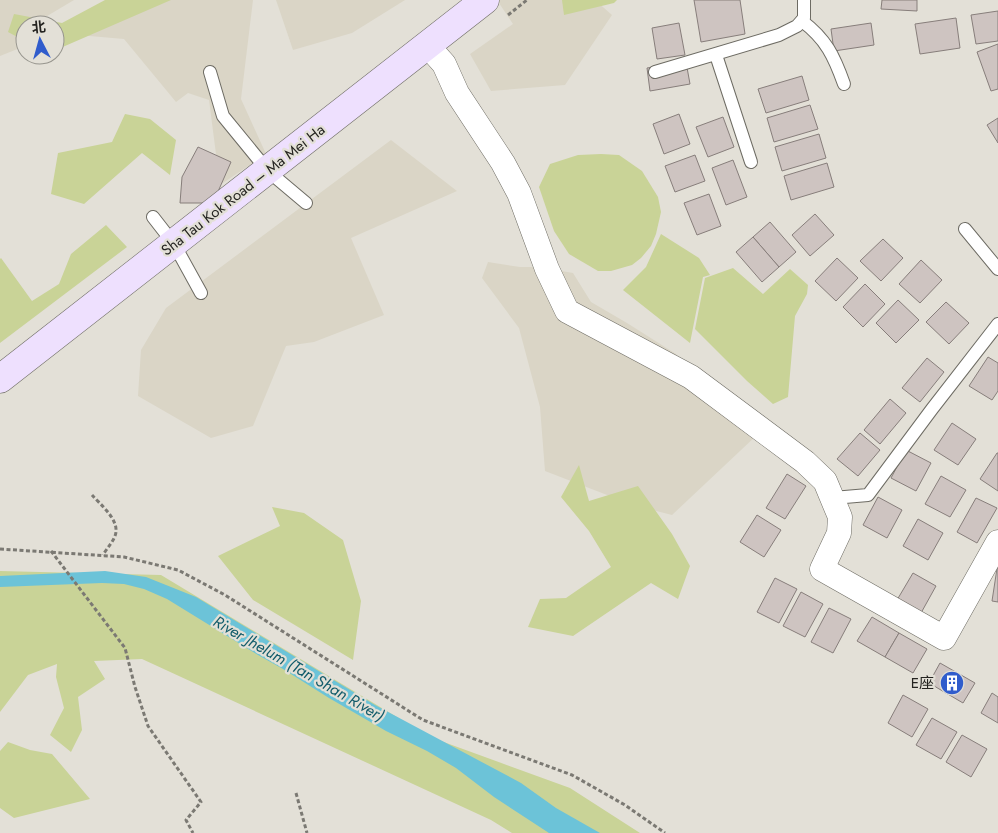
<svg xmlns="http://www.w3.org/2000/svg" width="998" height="833" font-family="Jost,'Noto Sans SC',sans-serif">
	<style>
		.built { fill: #dad5c6 }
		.green { fill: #c9d397 }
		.water { fill: #6cc3d8 }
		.building { fill: #cec4c1; stroke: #877e7b }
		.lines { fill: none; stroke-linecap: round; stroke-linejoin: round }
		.service-casing { stroke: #6d6b63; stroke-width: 14 }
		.minor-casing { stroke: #6d6b63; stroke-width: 25 }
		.secondary-casing { stroke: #6d6b63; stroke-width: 29 }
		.path { stroke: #7b7973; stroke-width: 3; stroke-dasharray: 4 2.5; stroke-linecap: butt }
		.service { stroke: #fff; stroke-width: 12 }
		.minor { stroke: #fff; stroke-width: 24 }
		.secondary { stroke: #eee0fe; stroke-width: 28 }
		.labels { text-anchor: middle; stroke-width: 4.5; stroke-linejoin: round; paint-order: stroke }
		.street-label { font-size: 15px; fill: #252421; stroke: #e3e0d7 }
		.poi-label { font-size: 15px; fill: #252421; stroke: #e3e0d7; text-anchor: end }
		.water-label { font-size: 16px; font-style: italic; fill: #135c6b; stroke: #e3e0d7 }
	</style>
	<rect width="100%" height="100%" fill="#e3e0d7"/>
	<!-- built -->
	<g class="built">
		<path d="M0 0H74L32 25H25V46L0 56Z"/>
		<path d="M124 0H253L241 99 266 154 220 185 209 100 188 93 176 102 124 39 78 35Z"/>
		<path d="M276 0H405L352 33 293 50Z"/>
		<path d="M497 0H595L612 15 565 85 491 91 470 54 513 24Z"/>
		<path d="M391 140 457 191 351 238 384 315 314 342 286 346 253 426 211 438 138 396 141 350 166 308Z"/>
		<path d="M488 262 520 267H539L573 273 591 302 627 323 676 354 691 377 757 435 672 515 633 505 545 471 540 407 519 328 482 278Z"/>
	</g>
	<!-- green -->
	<g class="green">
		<path d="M105 0H171L58 49H55V25H25V41L8 32 14 14 62 23Z"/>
		<path d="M562 0H617L614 3 564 15Z"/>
		<path d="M125 114 150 119 176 140 170 175 142 153 84 204 51 194 58 153 112 142Z"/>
		<path d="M601 154 619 155 642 171 658 197 661 212 656 234 651 246 641 258 632 265 611 271H598L569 254 554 231 539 187 550 164 578 155Z"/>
		<path d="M106 225 127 247 0 343V259L1 258 32 301 59 284 71 254Z"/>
		<path d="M661 234 699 258 710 275 703 277 690 343 623 290 646 267Z"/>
		<path d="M733 268 763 294 790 269 808 285 807 294 795 316 788 397 773 404 747 381 695 329 705 278Z"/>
		<path d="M579 465 589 501 638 486 672 534 690 566 678 599 651 583 573 636 528 627 540 599 566 598 611 567 589 531 561 497Z"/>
		<path d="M272 507 304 513 343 540 361 601 353 660 253 600 218 556 280 526Z"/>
		<path d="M0 571 161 575 430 737 570 788 640 833H512L491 820 142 659 94 661 105 679 78 697 82 730 71 752 50 735 64 708 56 677 57 664 28 675 0 712Z"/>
		<path d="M8 742 30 750 52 754 90 799 14 818 0 808V751Z"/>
	</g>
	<!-- water -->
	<path class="water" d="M105 571 146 577 196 597 375 705 521 783 556 808 600 833H549L494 797 456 768 427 751 386 731 329 698 283 669 258 655 167 599 144 589 124 584 102 583 0 587V576Z"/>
	<!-- building -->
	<g class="building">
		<path d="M694 0H740L745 34 701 42Z"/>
		<path d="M882 0H917V11L881 9Z"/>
		<path d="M998 11V41L976 44 971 15Z"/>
		<path d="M956 18 960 48 920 54 915 24Z"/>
		<path d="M679 23 685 55 657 59 652 28Z"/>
		<path d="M871 23 874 45 834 51 831 29Z"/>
		<path d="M998 44V89L991 91 977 52Z"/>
		<path d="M686 62 690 84 650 91 647 68Z"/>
		<path d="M802 76 809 100 766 113 758 89Z"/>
		<path d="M810 105 818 129 774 142 767 118Z"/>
		<path d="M679 114 690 144 664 154 653 124Z"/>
		<path d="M723 117 734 147 708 157 696 127Z"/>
		<path d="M998 118V143L987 125Z"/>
		<path d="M819 134 826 158 782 171 775 147Z"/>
		<path d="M198 147 231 162 213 203H180L182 177Z"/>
		<path d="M695 155 705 181 675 192 665 166Z"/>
		<path d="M733 160 747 197 726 205 712 168Z"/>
		<path d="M827 163 834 187 791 200 784 176Z"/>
		<path d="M709 194 721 226 697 235 684 203Z"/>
		<path d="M815 214 834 235 810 256 792 235Z"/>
		<path d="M770 222 796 252 779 267 753 237Z"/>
		<path d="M753 237 779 267 762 282 736 252Z"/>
		<path d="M883 239 903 258 881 281 860 261Z"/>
		<path d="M837 258 858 278 836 301 815 281Z"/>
		<path d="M921 260 942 280 920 303 899 284Z"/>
		<path d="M865 284 885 304 863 327 843 307Z"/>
		<path d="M898 300 919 320 896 343 876 323Z"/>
		<path d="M946 302 969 323 949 344 926 322Z"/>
		<path d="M988 357 998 363V391L992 400 969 386Z"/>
		<path d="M927 358 944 372 920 402 902 388Z"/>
		<path d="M890 399 906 413 880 444 864 430Z"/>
		<path d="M952 423 976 439 958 465 934 450Z"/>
		<path d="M860 433 880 450 858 476 837 459Z"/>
		<path d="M906 450 931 463 916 491 891 478Z"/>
		<path d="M997 453H998V491L980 479Z"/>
		<path d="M787 474 806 486 785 519 766 508Z"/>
		<path d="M941 476 966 490 950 517 925 504Z"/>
		<path d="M878 497 902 510 887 538 863 525Z"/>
		<path d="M976 498 997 508 977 543 957 532Z"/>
		<path d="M757 515 781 530 764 557 740 542Z"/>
		<path d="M918 519 943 533 928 560 903 546Z"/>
		<path d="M998 562V602L992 601Z"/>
		<path d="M913 573 936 586 921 613 897 600Z"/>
		<path d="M775 578 797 589 779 623 757 612Z"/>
		<path d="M801 592 823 604 805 637 783 626Z"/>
		<path d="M829 608 851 619 833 653 811 642Z"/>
		<path d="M872 617 899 633 885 657 857 641Z"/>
		<path d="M899 633 927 649 913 673 885 657Z"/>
		<path d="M940 663 975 683 963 703 929 683Z"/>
		<path d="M992 693 998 697V723L981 713Z"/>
		<path d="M903 695 928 709 912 737 888 723Z"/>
		<path d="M932 718 957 732 941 759 916 745Z"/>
		<path d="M962 735 987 749 971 777 946 762Z"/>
	</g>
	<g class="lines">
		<!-- service casing -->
		<g class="service-casing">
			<g id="service">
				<path d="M802 21C826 39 834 56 844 84"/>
				<path d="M716 55 751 162"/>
				<path d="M210 72 223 116 268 171 306 203"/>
				<path d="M655 72 779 35 797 26 804 18V0"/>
				<path d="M153 217 174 244 201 293"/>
				<path d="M965 229 998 269"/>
				<path d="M833 498 868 495 932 409 998 324"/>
			</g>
		</g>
		<!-- minor casing -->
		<g class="minor-casing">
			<path id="minor" d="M427 45 444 64 457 93 503 163 519 193 547 269 567 311 691 377 805 462 825 481 840 517 839 533 822 569 944 638 998 542"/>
		</g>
		<!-- secondary casing -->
		<g class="secondary-casing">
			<path id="secondary" d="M0 379 485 0"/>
		</g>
		<!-- path -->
		<g class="path">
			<path d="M508 15 527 0"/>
			<path d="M92 495C100 504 117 518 116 531 116 539 107 548 103 555"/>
			<path d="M0 549 124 557 178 570 225 595 423 720 572 775 625 805 665 833"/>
			<path d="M51 551 125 648 135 687 148 726 201 802 186 820 193 833"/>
			<path d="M296 793 307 833"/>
		</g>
		<!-- service -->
		<use href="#service" class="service"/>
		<!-- minor -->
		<use href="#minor" class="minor"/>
		<!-- secondary -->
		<use href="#secondary" class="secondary"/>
	</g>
	<!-- icons -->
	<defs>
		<g id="building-disc" transform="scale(1.25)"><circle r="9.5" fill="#305ccc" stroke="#e3e0d7"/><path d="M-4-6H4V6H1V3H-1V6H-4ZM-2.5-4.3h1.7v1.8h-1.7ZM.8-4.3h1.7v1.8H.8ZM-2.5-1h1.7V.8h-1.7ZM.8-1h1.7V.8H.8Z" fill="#fff"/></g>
	</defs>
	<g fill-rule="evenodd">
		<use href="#building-disc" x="952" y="683"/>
	</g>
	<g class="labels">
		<!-- street labels -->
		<g class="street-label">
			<text transform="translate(243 190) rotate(-38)" y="5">Sha Tau Kok Road – Ma Mei Ha</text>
		</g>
		<!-- poi labels -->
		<g class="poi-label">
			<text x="934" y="688">E座</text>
		</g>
		<!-- water labels -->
		<g class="water-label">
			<text transform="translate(299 668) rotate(30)" y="6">River Jhelum (Tan Shan River)</text>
		</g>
	</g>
	<!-- north arrow -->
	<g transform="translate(40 40) rotate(354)"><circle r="24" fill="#e3e0d7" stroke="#97958e"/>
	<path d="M0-4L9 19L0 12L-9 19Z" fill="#305ccc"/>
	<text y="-8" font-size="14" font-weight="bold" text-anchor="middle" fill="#252421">北</text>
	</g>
</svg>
